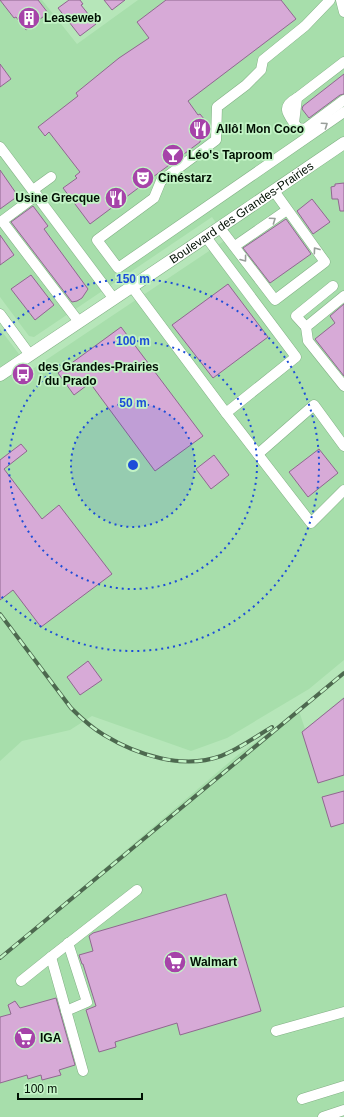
<svg xmlns="http://www.w3.org/2000/svg" width="344" height="1117" font-family="Arial,sans-serif">
	<style>
		.built { fill: #a7deab }
		.building { fill: #d7aad7; stroke: #906790 }
		.lines { fill: none; stroke-linecap: round; stroke-linejoin: round }
		.minor-casing { stroke: #82b085; stroke-width: 11 }
		.major-casing { stroke: #82b085; stroke-width: 13 }
		.minor { stroke: #fff; stroke-width: 10 }
		.major { stroke: #fff; stroke-width: 12 }
		.rail-casing { stroke: #4d694f; stroke-width: 4 }
		.rail { stroke: #c3f4c6; stroke-width: 2.5; stroke-dasharray: 8; stroke-linecap: butt }
		.oneway { stroke: #999f9a }
		.ring { fill: none; stroke: #1d4ed8; stroke-width: 2; stroke-dasharray: 2 4 }
		.labels { text-anchor: middle; stroke-width: 3.5; stroke-linejoin: round; paint-order: stroke }
		.poi-label { font-size: 12px; font-weight: bold; fill: #011003; stroke: #c3f4c6; text-anchor: start }
		.street-label { font-size: 12px; fill: #011003; stroke: #c3f4c6 }
		.centre { fill: #1d4ed8; stroke: #c3f4c6; stroke-width: 2 }
		.ring-label { font-size: 12px; text-anchor: middle; font-weight: bold; fill: #1d4ed8; stroke: #c3f4c6; stroke-width: 3.5; stroke-linejoin: round; paint-order: stroke }
	</style>
	<rect width="100%" height="100%" fill="#b6e6b9"/>
	<!-- built -->
	<g class="built">
		<path d="M0 0H42L77 44 138 0H344V660L309 689 227 738 191 751 92 716 70 730 22 741 0 761V329L31 370 227 239 212 217 34 337 29 336 0 297Z"/>
		<path d="M344 697V1117H0V957L239 754 299 711 305 729Z"/>
	</g>
	<!-- building -->
	<g class="building">
		<path d="M0 0H38L48 13 26 30 16 17 14 18Z"/>
		<path d="M69 0H80L83 4 81 5 96 24 80 36 58 8Z"/>
		<path d="M104 0H125L112 10Z"/>
		<path d="M166 0H281L296 19 188 101 198 115 200 114 204 119 200 142 90 224 63 188 77 178 75 176 80 172 49 132 45 136 38 127 78 96 76 93 119 58 149 38 137 22Z"/>
		<path d="M0 64 11 79 0 87Z"/>
		<path d="M344 74V94L340 95 309 118 302 109 303 106Z"/>
		<path d="M0 170 18 196 0 209Z"/>
		<path d="M344 183V211H340L338 199H332L331 187 335 186V184Z"/>
		<path d="M312 199 330 222 313 234 297 211Z"/>
		<path d="M33 206 48 226 44 229 88 289 82 298 77 301 72 302 11 222Z"/>
		<path d="M286 219 311 254 270 283 243 248Z"/>
		<path d="M0 235 14 255 0 265Z"/>
		<path d="M31 275 54 305 35 320 11 289Z"/>
		<path d="M228 284 268 337 213 378 172 325Z"/>
		<path d="M344 304V376L315 339 335 323 330 316Z"/>
		<path d="M121 327 203 436 155 471 90 383 74 395 58 373Z"/>
		<path d="M21 444 27 451 4 469 42 519 59 505 112 574 41 627 13 590 0 600V460Z"/>
		<path d="M319 449 338 473 308 497 289 472Z"/>
		<path d="M214 455 229 475 211 489 196 469Z"/>
		<path d="M88 661 102 680 80 695 67 677Z"/>
		<path d="M344 698V775L318 783 302 732Z"/>
		<path d="M344 791V823L331 827 322 797Z"/>
		<path d="M226 894 261 1011 180 1035 177 1023 115 1042 116 1047 99 1052 86 1010 96 1006 83 964H82L79 955 93 951 89 936 93 933Z"/>
		<path d="M56 998 75 1065 59 1070 61 1075 42 1080 41 1075 28 1079 27 1075 0 1083V1017L11 1014 8 1005 15 1001 20 1008Z"/>
	</g>
	<g class="lines">
		<!-- minor casing -->
		<g class="minor-casing">
			<g id="minor">
				<path d="M330 0 305 26 263 60 261 70 246 85 217 107 216 140 161 181 154 198 97 240 118 268 344 112"/>
				<path d="M341 0 344 12"/>
				<path d="M344 62 297 98 294 123 298 128 305 129 344 100"/>
				<path d="M294 123C286 112 282 106 297 98"/>
				<path d="M0 147 114 299"/>
				<path d="M33 190 51 177"/>
				<path d="M37 195 2 221 79 322"/>
				<path d="M220 228 275 300 325 262 274 191"/>
				<path d="M235 246 287 210"/>
				<path d="M132 287 226 413 296 357 206 237"/>
				<path d="M344 296 306 327 308 341 344 386"/>
				<path d="M0 314 30 355"/>
				<path d="M306 327 296 316 333 286"/>
				<path d="M226 413 311 523 344 490"/>
				<path d="M258 454 314 405 344 446"/>
				<path d="M51 957 137 890"/>
				<path d="M21 981 51 957 83 1071"/>
				<path d="M66 1011 87 1002 68 943"/>
				<path d="M276 1031 344 1012"/>
				<path d="M302 1099 344 1086"/>
				<path d="M323 1117 344 1110"/>
			</g>
		</g>
		<!-- major casing -->
		<g class="major-casing">
			<g id="major">
				<path id="s1" d="M0 375 188 249 344 143"/>
			</g>
		</g>
		<!-- minor -->
		<use href="#minor" class="minor"/>
		<!-- major -->
		<use href="#major" class="major"/>
		<!-- rail casing -->
		<g class="rail-casing">
			<g id="rail">
				<path d="M0 614 71 708C81 718 92 728 104 735 137 755 183 770 221 756 239 749 255 737 272 727"/>
				<path d="M0 958 344 673"/>
			</g>
		</g>
		<!-- rail -->
		<use href="#rail" class="rail"/>
	</g>
	<!-- one-way arrows -->
	<defs><path id="oneway-chevron" d="M-2-3.5L2.5 0L-2 3.5" fill="none" stroke-width="1.6" stroke-linecap="round" stroke-linejoin="round"/></defs>
	<g class="oneway">
		<use href="#oneway-chevron" transform="translate(325 125) rotate(-35)"/>
		<use href="#oneway-chevron" transform="translate(273 220) rotate(-35)"/>
		<use href="#oneway-chevron" transform="translate(316 250) rotate(-126)"/>
		<use href="#oneway-chevron" transform="translate(244 259) rotate(53)"/>
	</g>
	<!-- distance rings -->
	<circle cx="133" cy="465" r="62" fill="#1d4ed8" fill-opacity=".12"/>
	<g class="ring">
		<circle cx="133" cy="465" r="62"/>
		<circle cx="133" cy="465" r="124"/>
		<path d="M0 335A186 186 0 1 1 0 595"/>
	</g>
	<!-- icons -->
	<defs>
		<g id="building-disc" transform="scale(1.15)"><circle r="9.5" fill="#a643a9" stroke="#c3f4c6"/><path d="M-4-6H4V6H1V3H-1V6H-4ZM-2.5-4.3h1.7v1.8h-1.7ZM.8-4.3h1.7v1.8H.8ZM-2.5-1h1.7V.8h-1.7ZM.8-1h1.7V.8H.8Z" fill="#fff"/></g>
		<g id="restaurant-disc" transform="scale(1.15)"><circle r="9.5" fill="#a643a9" stroke="#c3f4c6"/><path d="M-5-6h1v4h1v-4h1v4h1v-4h1v5L-1.5 .5V6h-2V.5L-5-1ZM5-6V6H3V1.5H1.5Q1.5-4 5-6Z" fill="#fff"/></g>
		<g id="bar-disc" transform="scale(1.15)"><circle r="9.5" fill="#a643a9" stroke="#c3f4c6"/><path d="M-6-5H6L.8 .8V4.5H3.5V6h-7V4.5H-.8V.8Z" fill="#fff"/></g>
		<g id="theatre-disc" transform="scale(1.15)"><circle r="9.5" fill="#a643a9" stroke="#c3f4c6"/><path d="M-5-5.5Q0-4 5-5.5V0Q5 5 0 6Q-5 5-5 0ZM-3.3-2.5H-1v1.5H-3.3ZM1-2.5H3.3v1.5H1ZM-2.8 1Q0 5.5 2.8 1Z" fill="#fff"/></g>
		<g id="bus-disc" transform="scale(1.15)"><circle r="9.5" fill="#a643a9" stroke="#c3f4c6"/><path d="M-5-6H5V4H4V6H2V4H-2V6H-4V4H-5ZM-3.5-4V0h7V-4ZM-3.5 1.2v1.5H-2V1.2ZM2 1.2v1.5H3.5V1.2Z" fill="#fff"/></g>
		<g id="supermarket-disc" transform="scale(1.15)"><circle r="9.5" fill="#a643a9" stroke="#c3f4c6"/><path d="M-6-5.5h2.5l.6 2H6L4.5 2H-2.5L-4.4-4H-6ZM-1.5 3.2a1.3 1.3 0 1 0 .1 0ZM3 3.2a1.3 1.3 0 1 0 .1 0Z" fill="#fff"/></g>
	</defs>
	<g fill-rule="evenodd">
		<use href="#building-disc" x="29" y="18"/>
		<use href="#restaurant-disc" x="200" y="129"/>
		<use href="#bar-disc" x="173" y="155"/>
		<use href="#theatre-disc" x="143" y="178"/>
		<use href="#restaurant-disc" x="116" y="198"/>
		<use href="#bus-disc" x="23" y="374"/>
		<use href="#supermarket-disc" x="175" y="962"/>
		<use href="#supermarket-disc" x="25" y="1038"/>
	</g>
	<g class="labels">
		<!-- poi labels -->
		<g class="poi-label">
			<text x="44" y="22">Leaseweb</text>
			<text x="216" y="133">Allô! Mon Coco</text>
			<text x="188" y="159">Léo's Taproom</text>
			<text x="158" y="182">Cinéstarz</text>
			<text x="100" y="202" text-anchor="end">Usine Grecque</text>
			<text x="38" y="371">des Grandes-Prairies<tspan x="38" dy="14">/ du Prado</tspan></text>
			<text x="190" y="966">Walmart</text>
			<text x="40" y="1042">IGA</text>
		</g>
		<!-- street labels -->
		<g class="street-label">
			<text dy="4" stroke="none"><textPath href="#s1" startOffset="291">Boulevard des Grandes-Prairies</textPath></text>
		</g>
	</g>
	<circle cx="133" cy="465" r="6" class="centre"/>
	<g class="ring-label">
		<text x="133" y="283">150 m</text>
		<text x="133" y="345">100 m</text>
		<text x="133" y="407">50 m</text>
	</g>
	<!-- scale -->
	<path d="M18 1093v6h124v-6" fill="none" stroke="#011003" stroke-width="2"/>
	<text x="24" y="1093" font-size="12" fill="#011003" stroke="#c3f4c6" stroke-width="3" paint-order="stroke">100 m</text>
</svg>
